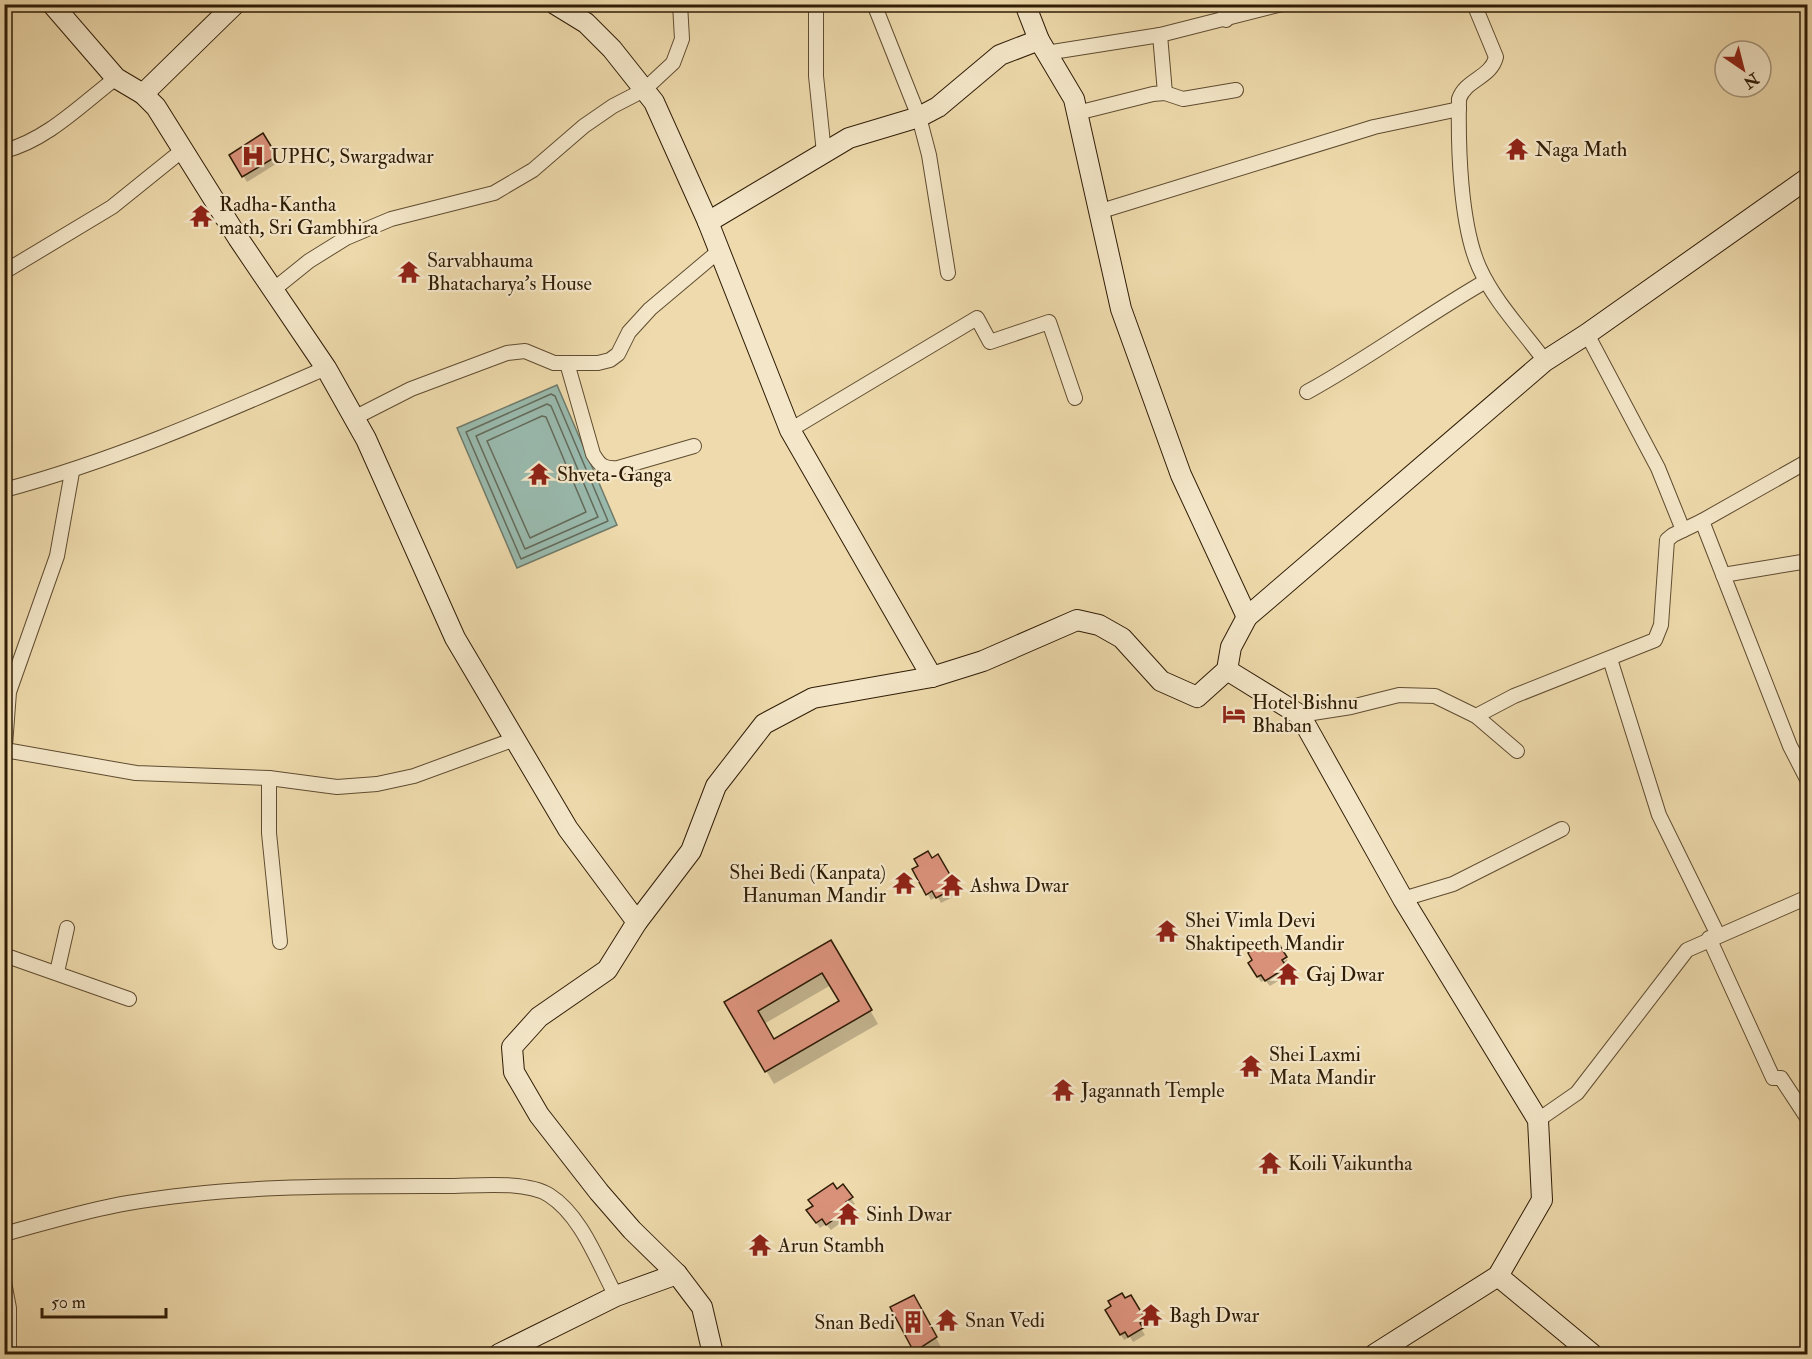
<svg xmlns="http://www.w3.org/2000/svg" width="1812" height="1359" font-family="'IM FELL Double Pica',serif">
	<style>
		.water { fill: #99baae; stroke: #6f7b6b; stroke-width: 1.5 }
		.shadow { fill: #0003; fill-rule: evenodd }
		.lines { fill: none; stroke-linecap: round; stroke-linejoin: round }
		.shore { stroke: #646b5a; stroke-width: 1.5 }
		.building { fill: #d9917a; stroke: #2f1c06; stroke-width: 1.5; fill-rule: evenodd }
		.street-casing { stroke: #5f4c30; stroke-width: 16 }
		.secondary-casing { stroke: #2f1c06; stroke-width: 22 }
		.street { stroke: #f4e7c9; stroke-width: 14 }
		.secondary { stroke: #f4e7c9; stroke-width: 20 }
		.labels { text-anchor: middle; stroke-width: 4.5; stroke-linejoin: round; paint-order: stroke }
		.poi-label { font-size: 20px; fill: #2f1c06; stroke: #f4e7c9; text-anchor: start }
	</style>
	<rect width="100%" height="100%" fill="#eedaac"/>
	<filter id="stains"><feTurbulence type="fractalNoise" baseFrequency=".00333" numOctaves="4"/><feColorMatrix values="0 0 0 0 .2 0 0 0 0 .09 0 0 0 0 .02 0 0 0 .5 -.17"/></filter>
	<radialGradient id="worn" r=".72"><stop offset=".6" stop-color="#630" stop-opacity="0"/><stop offset="1" stop-color="#630" stop-opacity=".3"/></radialGradient>
	<!-- water -->
	<path class="water" d="M557 385 617 525 517 568 457 428Z"/>
	<!-- shadow -->
	<g class="shadow">
		<path d="M262 135 279 162 247 182 231 155Z"/>
		<path d="M938 856 955 886 949 889 953 897 941 903 937 896 931 900 914 870Z"/>
		<path d="M831 942 878 1024 774 1084 726 1002ZM831 985 841 1002 774 1041 764 1024Z"/>
		<path d="M1287 959 1289 964 1285 967 1289 974 1270 986 1265 980 1261 982 1253 969 1275 964 1277 966Z"/>
		<path d="M843 1186 855 1204 849 1208 852 1214 831 1230 826 1224 820 1228 812 1217Z"/>
		<path d="M913 1297 941 1347 929 1354H918L892 1308Z"/>
		<path d="M1131 1297 1148 1326 1142 1330 1145 1335 1133 1342 1130 1337 1124 1340 1107 1311Z"/>
	</g>
	<g class="lines">
		<!-- shore -->
		<g class="shore">
			<path d="M551 394 555 396 608 521 521 559 466 432Z"/>
			<path d="M547 404 551 406 598 517 525 549 476 436Z"/>
			<path d="M542 416 546 417 586 512 530 538 487 441Z"/>
		</g>
	</g>
	<!-- building -->
	<g class="building">
		<path d="M263 133 277 156 242 177 229 155Z"/>
		<path d="M928 851 932 858 938 854 953 880 947 883 951 890 936 898 932 891 926 895 912 869 918 866 914 859Z"/>
		<path d="M1270 938 1275 947 1279 944 1287 957 1282 960 1287 967 1265 981 1261 975 1257 977 1248 963 1252 960 1248 953Z"/>
		<path d="M831 940 872 1010 765 1072 724 1002ZM822 973 839 1001 774 1039 758 1011Z"/>
		<path d="M833 1183 837 1189 843 1184 853 1197 846 1202 850 1208 826 1225 822 1219 816 1223 806 1210 813 1206 808 1200Z"/>
		<path d="M1122 1293 1125 1298 1131 1295 1146 1320 1140 1323 1143 1328 1128 1337 1125 1332 1120 1335 1105 1310 1111 1306 1108 1301Z"/>
		<path d="M914 1295 937 1337 914 1352 890 1307Z"/>
	</g>
	<g class="lines">
		<!-- street casing -->
		<g class="street-casing">
			<g id="street">
				<path d="M816 4V76L824 153"/>
				<path d="M874 4 919 117 929 155 948 273"/>
				<path d="M1224 4 1226 20"/>
				<path d="M1474 4 1496 57C1491 78 1466 79 1459 99 1458 146 1460 224 1479 267 1494 301 1523 331 1545 361"/>
				<path d="M1160 35 1165 93"/>
				<path d="M1046 53 1160 35 1282 4"/>
				<path d="M1077 113 1153 94 1165 93 1183 99 1236 90"/>
				<path d="M4 151C47 140 82 104 116 78"/>
				<path d="M1098 212 1374 127 1459 109"/>
				<path d="M4 272 112 207 184 149"/>
				<path d="M273 290 309 261 346 238 391 219 494 193 533 170 584 126 613 106 644 90 673 63 682 39 680 4"/>
				<path d="M1587 334 1658 468 1683 530"/>
				<path d="M567 363 593 454C600 466 604 469 618 468L694 446"/>
				<path d="M1307 392C1369 358 1425 316 1486 281"/>
				<path d="M354 418 411 389 507 353 525 351 554 363H598L610 360 618 354 629 332 650 309 719 251"/>
				<path d="M790 430 977 318 990 342 1049 322 1075 398"/>
				<path d="M4 490C116 460 220 414 326 368"/>
				<path d="M1702 521 1790 746 1808 781"/>
				<path d="M1723 575 1808 561"/>
				<path d="M1610 659 1659 815 1718 935"/>
				<path d="M1300 715 1351 707 1399 695 1435 696 1476 716"/>
				<path d="M5 750 136 773 269 778 337 787 377 784 414 776 515 739"/>
				<path d="M1517 751 1476 716 1514 696 1655 640 1661 625 1667 540 1673 535 1702 521 1808 461"/>
				<path d="M4 759 9 692 57 556 72 472"/>
				<path d="M269 778V833L280 942"/>
				<path d="M1403 899 1453 884 1562 829"/>
				<path d="M1709 938 1773 1078H1781L1808 1119"/>
				<path d="M4 955 129 999"/>
				<path d="M57 972 67 928"/>
				<path d="M1538 1120 1577 1093 1687 950 1808 897"/>
				<path d="M4 1234C45 1223 86 1210 128 1203 232 1185 340 1186 446 1186 474 1186 525 1180 549 1195 582 1216 598 1263 616 1296"/>
				<path d="M4 1282 9 1308V1354"/>
			</g>
		</g>
		<!-- secondary casing -->
		<g class="secondary-casing">
			<g id="secondary">
				<path d="M52 4 116 78 143 94 156 107 238 238 326 368 366 439 455 638 568 829 637 922"/>
				<path d="M555 4 586 23 612 49 654 102 708 222 790 430 932 677"/>
				<path d="M1025 4 1039 40 1074 99 1121 309 1181 475 1247 617"/>
				<path d="M143 94 235 4"/>
				<path d="M708 222 849 138 919 117 938 107 1000 55 1039 40"/>
				<path d="M1227 670 1300 715 1403 899 1538 1120 1542 1200 1498 1276 1375 1354"/>
				<path d="M1498 1276 1592 1354"/>
				<path d="M499 1354 616 1296 677 1274"/>
				<path d="M713 1354 702 1307 677 1274 632 1230 599 1192 539 1115 514 1072 512 1047 539 1017 607 970 637 922 691 851 716 786 764 724 813 698 932 677 983 661 1077 620 1099 625 1122 638 1161 681 1197 697 1227 670 1231 647 1247 617 1545 361 1587 334 1808 178"/>
			</g>
		</g>
		<!-- street -->
		<use href="#street" class="street"/>
		<!-- secondary -->
		<use href="#secondary" class="secondary"/>
	</g>
	<!-- icons -->
	<defs>
		<g id="temple-bare" transform="scale(1.8)"><path d="M0-6L5-2H3V0L6.5 2.5H4V6H1.5V3h-3V6H-4V2.5H-6.5L-3 0V-2H-5Z" fill="#8f2418" stroke="#f4e7c9" stroke-width="2.5" paint-order="stroke"/></g>
		<g id="hospital-bare" transform="scale(1.8)"><path d="M-5-5h3v3.5h4V-5h3V5h-3V1.5h-4V5h-3Z" fill="#8f2418" stroke="#f4e7c9" stroke-width="2.5" paint-order="stroke"/></g>
		<g id="hotel-bare" transform="scale(1.8)"><path d="M-6-4.5h1.5V1H6V5H4.5V3h-9V5H-6ZM-4 0a1.8 1.8 0 1 1 3.6 0ZM.5 0V-2.5h3Q6-2.5 6 0Z" fill="#8f2418" stroke="#f4e7c9" stroke-width="2.5" paint-order="stroke"/></g>
		<g id="building-bare" transform="scale(1.8)"><path d="M-4-6H4V6H1V3H-1V6H-4ZM-2.5-4.3h1.7v1.8h-1.7ZM.8-4.3h1.7v1.8H.8ZM-2.5-1h1.7V.8h-1.7ZM.8-1h1.7V.8H.8Z" fill="#8f2418" stroke="#f4e7c9" stroke-width="2.5" paint-order="stroke"/></g>
	</defs>
	<g fill-rule="evenodd">
		<use href="#temple-bare" x="1517" y="149"/>
		<use href="#hospital-bare" x="253" y="156"/>
		<use href="#temple-bare" x="201" y="216"/>
		<use href="#temple-bare" x="409" y="272"/>
		<use href="#temple-bare" x="539" y="474"/>
		<use href="#hotel-bare" x="1234" y="714"/>
		<use href="#temple-bare" x="904" y="883"/>
		<use href="#temple-bare" x="952" y="885"/>
		<use href="#temple-bare" x="1167" y="931"/>
		<use href="#temple-bare" x="1288" y="974"/>
		<use href="#temple-bare" x="1251" y="1066"/>
		<use href="#temple-bare" x="1063" y="1090"/>
		<use href="#temple-bare" x="1270" y="1163"/>
		<use href="#temple-bare" x="848" y="1214"/>
		<use href="#temple-bare" x="760" y="1245"/>
		<use href="#temple-bare" x="1151" y="1315"/>
		<use href="#temple-bare" x="947" y="1320"/>
		<use href="#building-bare" x="913" y="1322"/>
	</g>
	<g class="labels">
		<!-- poi labels -->
		<g class="poi-label">
			<text x="1535" y="156">Naga Math</text>
			<text x="271" y="163">UPHC, Swargadwar</text>
			<text x="219" y="211">Radha-Kantha<tspan x="219" dy="23">math, Sri Gambhira</tspan></text>
			<text x="427" y="267">Sarvabhauma<tspan x="427" dy="23">Bhatacharya's House</tspan></text>
			<text x="557" y="481">Shveta-Ganga</text>
			<text x="1252" y="709">Hotel Bishnu<tspan x="1252" dy="23">Bhaban</tspan></text>
			<text x="886" y="879" text-anchor="end">Shei Bedi (Kanpata)<tspan x="886" dy="23">Hanuman Mandir</tspan></text>
			<text x="970" y="892">Ashwa Dwar</text>
			<text x="1185" y="927">Shei Vimla Devi<tspan x="1185" dy="23">Shaktipeeth Mandir</tspan></text>
			<text x="1306" y="981">Gaj Dwar</text>
			<text x="1269" y="1061">Shei Laxmi<tspan x="1269" dy="23">Mata Mandir</tspan></text>
			<text x="1081" y="1097">Jagannath Temple</text>
			<text x="1288" y="1170">Koili Vaikuntha</text>
			<text x="866" y="1221">Sinh Dwar</text>
			<text x="778" y="1252">Arun Stambh</text>
			<text x="1169" y="1322">Bagh Dwar</text>
			<text x="965" y="1327">Snan Vedi</text>
			<text x="895" y="1329" text-anchor="end">Snan Bedi</text>
		</g>
	</g>
	<!-- margin -->
	<rect width="1812" height="1359" fill="none" stroke="#eedaac" stroke-width="24"/>
	<rect x="6" y="6" width="1800" height="1347" fill="none" stroke="#2f1c06" stroke-width="3"/>
	<rect x="12" y="12" width="1788" height="1335" fill="none" stroke="#2f1c06" stroke-width="1.5"/>
	<!-- north arrow -->
	<g transform="translate(1743 69) rotate(145)"><circle r="28" fill="#f4e7c9" stroke="#a5967b" stroke-width="1.5"/>
	<path d="M0-4.5L10 22L0 15L-10 22Z" fill="#8f2418"/>
	<text y="-9" font-size="16" font-weight="bold" text-anchor="middle" fill="#2f1c06">N</text>
	</g>
	<!-- scale -->
	<path d="M42 1308v9h124v-9" fill="none" stroke="#2f1c06" stroke-width="3"/>
	<text x="51" y="1308" font-size="18" fill="#2f1c06" stroke="#f4e7c9" stroke-width="4.5" paint-order="stroke">50 m</text>
	<rect width="100%" height="100%" filter="url(#stains)"/>
	<rect width="100%" height="100%" fill="url(#worn)"/>
</svg>
